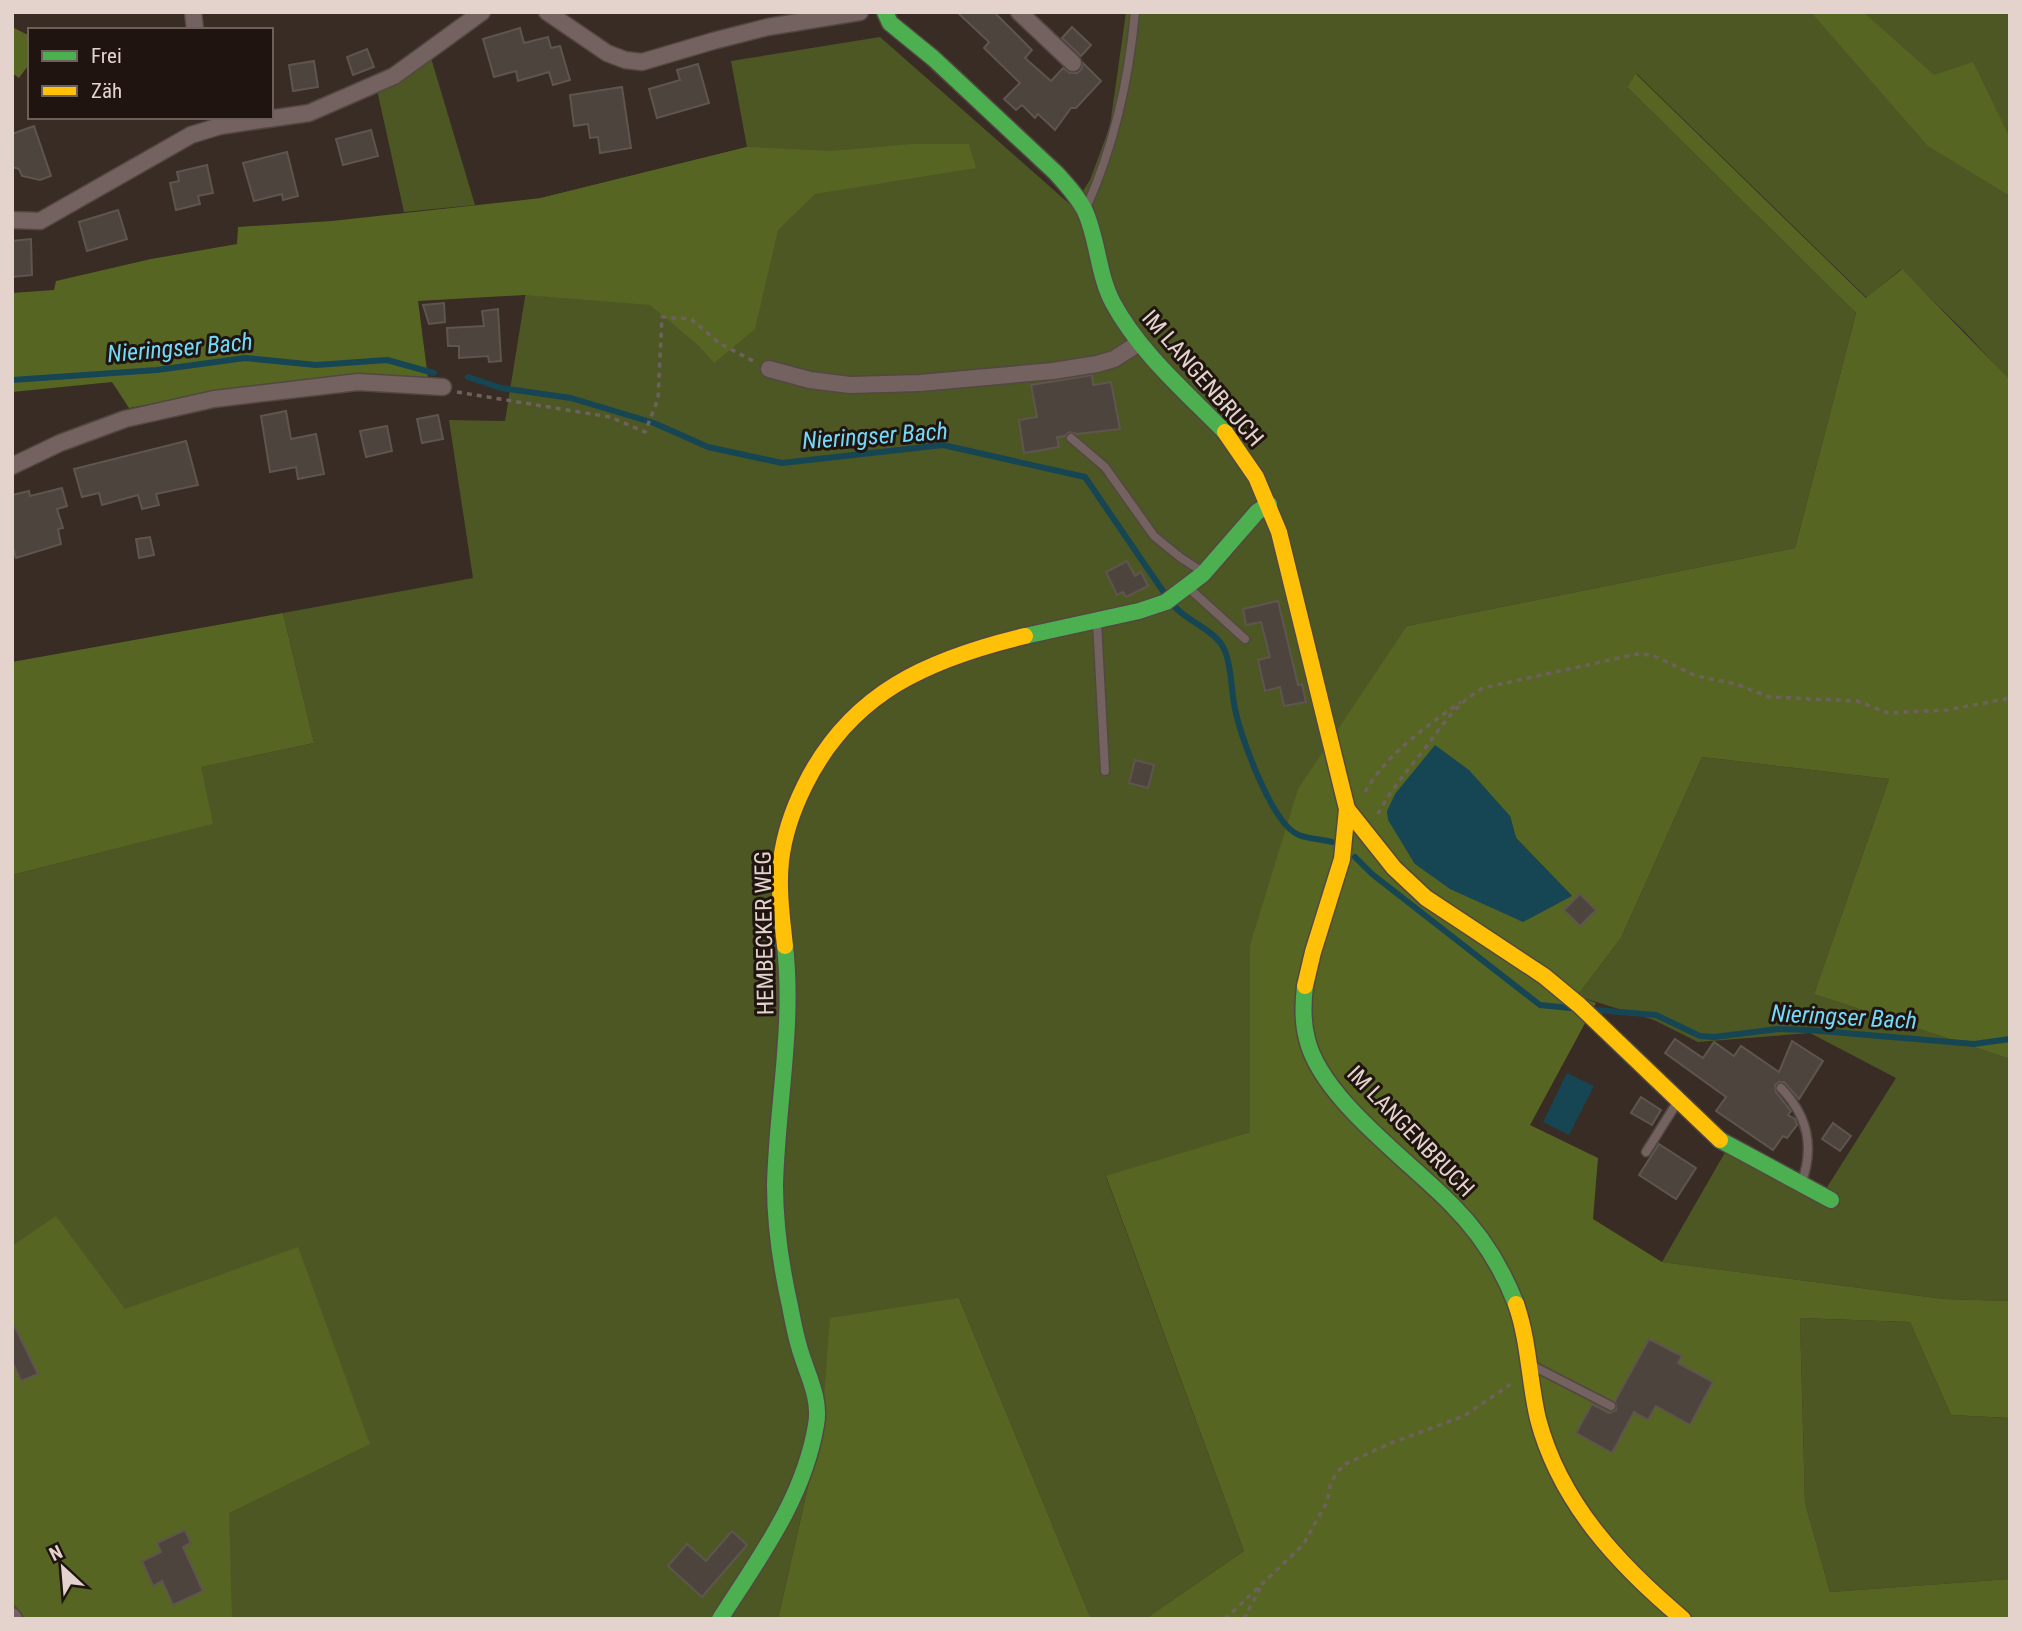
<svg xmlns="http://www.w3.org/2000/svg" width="2022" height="1631" font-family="'Roboto Condensed',sans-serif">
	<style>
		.green { fill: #4d5723 }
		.forest { fill: #576523; fill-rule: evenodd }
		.water { fill: #164654 }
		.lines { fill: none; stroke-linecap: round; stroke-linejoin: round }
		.stream { stroke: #164654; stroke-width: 6 }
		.building { fill: #4e443e; stroke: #5f554f; stroke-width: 2 }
		.lane-casing { stroke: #524841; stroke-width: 11 }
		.street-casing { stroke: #524841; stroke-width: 19 }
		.fast-casing { stroke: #524841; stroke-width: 19 }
		.slow-casing { stroke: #524841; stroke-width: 19 }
		.path { stroke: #6e615d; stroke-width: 3.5; stroke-dasharray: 5 5; stroke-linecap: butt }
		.lane { stroke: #736260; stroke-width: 8 }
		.street { stroke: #736260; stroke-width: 16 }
		.fast { stroke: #4caf50; stroke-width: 16 }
		.slow { stroke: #ffc107; stroke-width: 16 }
		.labels { text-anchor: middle; stroke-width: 6; stroke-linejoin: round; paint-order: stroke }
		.street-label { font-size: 23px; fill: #e3d3cc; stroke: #1f140f }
		.water-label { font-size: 24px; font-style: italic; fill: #73d9f8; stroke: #1f140f }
	</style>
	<rect width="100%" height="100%" fill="#382c25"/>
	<!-- green -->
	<g class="green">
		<path d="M1126 12H2010L2009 380 1965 332 1901 269 1867 298 1637 74 1627 87 1856 313 1795 548 1407 626 1250 945V1132L1106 1177 1244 1551 1145 1619H1091L959 1298 822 1425 778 1619H12V875L212 824 200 767 314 743 283 613 473 578 449 420 505 421 541 198 747 147 731 61 880 37 1073 207 1090 180 1110 126Z"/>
		<path d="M431 58 475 205 404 212 377 90Z"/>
		<path d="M1702 757 1889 779 1814 994 2010 1059V1301L1944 1299 1662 1262 1731 1142 1824 1192 1896 1078 1810 1033 1698 1042 1654 1020 1577 996 1621 938Z"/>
		<path d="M1800 1318 1910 1322 1951 1415 2010 1418V1579L1830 1592 1805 1503Z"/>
	</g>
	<!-- forest -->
	<g class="forest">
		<path d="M1811 12H1863L1934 75 1973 62 2010 138V196L1928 146Z"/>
		<path d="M12 27 30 36V63L19 78 12 73Z"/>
		<path d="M1636 74 1866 298 1902 269 2010 380V1059L1814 994 1889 779 1702 757 1621 938 1577 996 1596 1003 1530 1125 1598 1158 1593 1219 1662 1262 1944 1299 2010 1301V1418L1951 1415 1910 1322 1800 1318 1805 1503 1830 1592 2010 1579V1619H1145L1244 1551 1106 1176 1250 1132V945L1298 789 1407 626 1795 548 1856 313 1627 87ZM1387 811 1510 816 1516 838 1572 896 1415 864 1389 820Z"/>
		<path d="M913 144H969L976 168 815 194 778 230 755 329 714 363 698 345 650 305 525 295 418 301 428 378 228 390 129 408 112 382 12 392V293L54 290 56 281 151 259 237 244 238 227 332 221 541 198 747 147 832 151Z"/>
		<path d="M283 613 314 743 201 767 213 824 12 875V662Z"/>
		<path d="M56 1216 125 1309 298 1247 370 1444 229 1513 232 1619H26L12 1601V1246Z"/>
		<path d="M959 1298 1091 1619H778L822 1425 830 1318Z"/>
	</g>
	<!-- water -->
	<g class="water">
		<path d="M1435 745 1469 770 1510 816 1516 838 1572 896 1523 922 1450 889 1415 864 1388 820 1387 811 1395 794Z"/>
		<path d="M1567 1073 1594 1086 1569 1135 1543 1122Z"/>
	</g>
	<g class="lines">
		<!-- stream -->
		<g class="stream">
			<path d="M468 377 501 388 571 398 654 423 708 447 782 463 943 445 1085 477 1167 597"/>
			<path d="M12 380 157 370 245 358 316 365 387 360 434 373"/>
			<path d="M1173 605C1187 622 1217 630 1225 651 1232 668 1231 691 1235 709 1241 737 1270 818 1295 833 1304 839 1321 839 1332 842"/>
			<path d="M1355 857 1372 874 1540 1005 1570 1008"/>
			<path d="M1595 1010 1656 1015 1700 1036 1714 1037 1778 1029 1809 1030 1974 1044 2010 1039"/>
		</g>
	</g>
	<!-- building -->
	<g class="building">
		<path d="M957 12H994L1032 50 1025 58 1051 81 1063 68 1070 73H1077L1081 70 1083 63 1101 81 1076 108H1071L1055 130 1038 114 1035 118 1022 105 1016 110 1004 99 1020 83 984 48 989 42Z"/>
		<path d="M1072 27 1091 45 1081 56 1062 38Z"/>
		<path d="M520 28 524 43 548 37 551 48 560 46 570 80 553 85 549 72 518 81 516 71 494 77 483 39Z"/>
		<path d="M367 49 374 67 353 75 347 57Z"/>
		<path d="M314 61 318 87 293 91 289 65Z"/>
		<path d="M698 64 709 103 657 118 649 89 680 80 677 70Z"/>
		<path d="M622 87 631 148 600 153 598 137 590 138 588 124 574 126 570 95Z"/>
		<path d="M34 126 51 176 40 180 22 176 19 169 12 167V134Z"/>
		<path d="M371 130 378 156 343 165 336 139Z"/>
		<path d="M287 152 298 196 283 200 282 194 254 201 243 163Z"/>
		<path d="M207 165 213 193 198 196 200 204 176 210 170 183 179 181 177 172Z"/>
		<path d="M118 210 127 239 87 251 79 222Z"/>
		<path d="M31 239 32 275 12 277V241Z"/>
		<path d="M444 303 445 322 429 324 423 305Z"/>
		<path d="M498 309 501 361 489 362 488 356 459 358V346H448L447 328 484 326 482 311Z"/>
		<path d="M1092 375 1093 385 1111 382 1120 429 1077 434 1069 432 1065 436 1057 437 1059 447 1024 453 1019 420 1037 417 1031 385Z"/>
		<path d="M286 411 291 439 316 434 324 474 298 479 296 467 270 472 261 416Z"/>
		<path d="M438 415 443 439 422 443 417 419Z"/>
		<path d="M387 426 392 451 366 457 360 431Z"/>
		<path d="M186 441 198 485 156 494 159 505 142 509 138 495 102 505 99 493 82 497 74 469Z"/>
		<path d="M62 488 67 506 57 509 63 528 58 529 61 544 16 558 12 544V495L29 491 30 496Z"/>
		<path d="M150 537 154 555 139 558 136 539Z"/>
		<path d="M1127 561 1135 576 1141 572 1148 586 1126 597 1123 592 1117 595 1106 572Z"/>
		<path d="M1278 601 1298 685 1302 684 1306 702 1284 706 1280 687 1265 691 1258 660 1270 657 1261 622 1246 625 1243 609Z"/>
		<path d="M1135 760 1154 765 1148 788 1129 783Z"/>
		<path d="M1580 894 1596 910 1580 926 1564 910Z"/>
		<path d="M1675 1039 1703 1058 1714 1042 1734 1056 1741 1046 1779 1072 1792 1041 1823 1061 1799 1099 1784 1082H1779L1775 1085 1776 1092 1791 1111 1788 1115 1795 1119 1797 1125 1787 1138 1783 1136 1773 1150 1716 1111 1726 1097 1665 1053Z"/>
		<path d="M1641 1097 1661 1110 1652 1125 1631 1113Z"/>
		<path d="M1833 1123 1851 1136 1840 1151 1822 1139Z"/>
		<path d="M1659 1144 1696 1168 1676 1199 1639 1175Z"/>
		<path d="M12 1321 38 1374 21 1381 12 1361Z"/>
		<path d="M1649 1339 1682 1356 1678 1363 1713 1382 1690 1425 1656 1406 1648 1420 1634 1412 1612 1453 1576 1433 1592 1404 1609 1413 1616 1410 1615 1401Z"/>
		<path d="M185 1530 191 1543 183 1547 203 1591 173 1605 162 1581 153 1586 142 1561 161 1552 157 1543Z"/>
		<path d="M732 1531 747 1545 702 1597 668 1566 687 1544 706 1561Z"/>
	</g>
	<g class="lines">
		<!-- lane casing -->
		<g class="lane-casing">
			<g id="lane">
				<path d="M1087 206C1114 145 1129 79 1135 12"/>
				<path d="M1071 438 1105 467 1154 536 1181 558 1203 572"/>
				<path d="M1190 589 1245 639"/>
				<path d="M1097 622 1105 771"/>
				<path d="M1781 1088C1808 1116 1815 1147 1801 1184"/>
				<path d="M1646 1152 1678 1101"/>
				<path d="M1533 1366 1611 1406"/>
			</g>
		</g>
		<!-- street casing -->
		<g class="street-casing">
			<g id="street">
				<path d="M193 12 195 30"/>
				<path d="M547 12 607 53 625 60 642 62 713 41 768 27 860 12"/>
				<path d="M1019 12 1073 63"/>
				<path d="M12 220 40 221 191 135 220 126 309 113 394 76 482 12"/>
				<path d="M769 369 810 380 850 385 920 383 1053 371 1097 364 1114 359 1139 343"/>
				<path d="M12 466 60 443 125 419 214 399 358 382 443 387"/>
				<path d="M12 1616 14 1619"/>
			</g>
		</g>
		<!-- fast casing -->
		<g class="fast-casing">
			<g id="fast">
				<path d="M885 12 890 23 933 58 1056 173C1067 185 1078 197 1085 211 1098 240 1098 275 1113 303 1140 353 1186 392 1225 432"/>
				<path d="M1025 636 1139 611 1166 602 1203 574 1257 512 1269 504"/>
				<path d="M1305 986C1303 1003 1302 1021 1307 1039 1321 1099 1410 1161 1453 1206 1480 1233 1502 1268 1516 1304"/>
				<path d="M1720 1140 1831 1200"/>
				<path d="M720 1619C759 1558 804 1498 816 1425 821 1400 808 1376 801 1353 796 1338 793 1322 790 1306 781 1266 775 1226 775 1185 777 1105 794 1027 785 946"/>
			</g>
		</g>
		<!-- slow casing -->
		<g class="slow-casing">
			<g id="slow">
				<path d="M1225 432 1256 477 1279 532 1347 809 1342 859 1313 952 1305 986"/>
				<path d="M1347 809 1394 868 1426 898 1544 976 1579 1005 1720 1140"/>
				<path d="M785 946C782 918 778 889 781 861 784 835 793 809 805 785 851 692 929 659 1025 636"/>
				<path d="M1516 1304C1529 1341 1529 1381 1538 1419 1560 1503 1619 1565 1683 1619"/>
			</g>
		</g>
		<!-- path -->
		<g class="path">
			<path d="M457 392 610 417 645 432 658 399 662 317 691 319 719 343 755 362"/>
			<path d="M1365 792C1386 755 1426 726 1461 702"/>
			<path d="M1378 814C1390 791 1406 772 1423 751 1441 727 1456 703 1483 688L1637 654 1652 655 1696 676 1736 684 1769 697 1857 701 1888 713 1947 710 2010 698"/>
			<path d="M1225 1619 1303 1545 1327 1502 1331 1482 1343 1465 1391 1443 1464 1416 1511 1384"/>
			<path d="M1244 1619 1261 1586"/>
		</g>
		<!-- lane -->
		<use href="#lane" class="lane"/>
		<!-- street -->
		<use href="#street" class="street"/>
		<!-- fast -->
		<use href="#fast" class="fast"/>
		<!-- slow -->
		<use href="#slow" class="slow"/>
	</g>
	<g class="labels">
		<!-- street labels -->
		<g class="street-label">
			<text transform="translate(1203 378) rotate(49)" y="8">IM LANGENBRUCH</text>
			<text transform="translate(764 933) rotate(-91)" y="8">HEMBECKER WEG</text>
			<text transform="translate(1411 1131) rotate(46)" y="8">IM LANGENBRUCH</text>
		</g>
		<!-- water labels -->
		<g class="water-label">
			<text transform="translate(180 348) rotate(-5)" y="8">Nieringser Bach</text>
			<text transform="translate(875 436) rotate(-4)" y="8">Nieringser Bach</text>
			<text transform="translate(1844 1017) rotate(3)" y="8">Nieringser Bach</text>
		</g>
	</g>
	<!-- border -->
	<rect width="2022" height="1631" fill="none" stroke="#e3d3cc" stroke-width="28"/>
	<!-- legend -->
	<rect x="28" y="28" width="245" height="91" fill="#1f140f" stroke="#6d605b" stroke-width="2"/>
	<rect x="42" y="51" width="35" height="10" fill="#4caf50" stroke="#6d605b" stroke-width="2"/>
	<text x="91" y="63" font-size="21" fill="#e3d3cc">Frei</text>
	<rect x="42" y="86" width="35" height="10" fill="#ffc107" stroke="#6d605b" stroke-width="2"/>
	<text x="91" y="98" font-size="21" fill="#e3d3cc">Zäh</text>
	<!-- north arrow -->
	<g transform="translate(63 1568) rotate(334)" stroke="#1f140f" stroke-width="5" paint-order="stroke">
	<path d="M0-5L12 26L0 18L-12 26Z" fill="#e3d3cc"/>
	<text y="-10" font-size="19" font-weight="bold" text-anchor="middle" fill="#e3d3cc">N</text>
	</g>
</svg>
